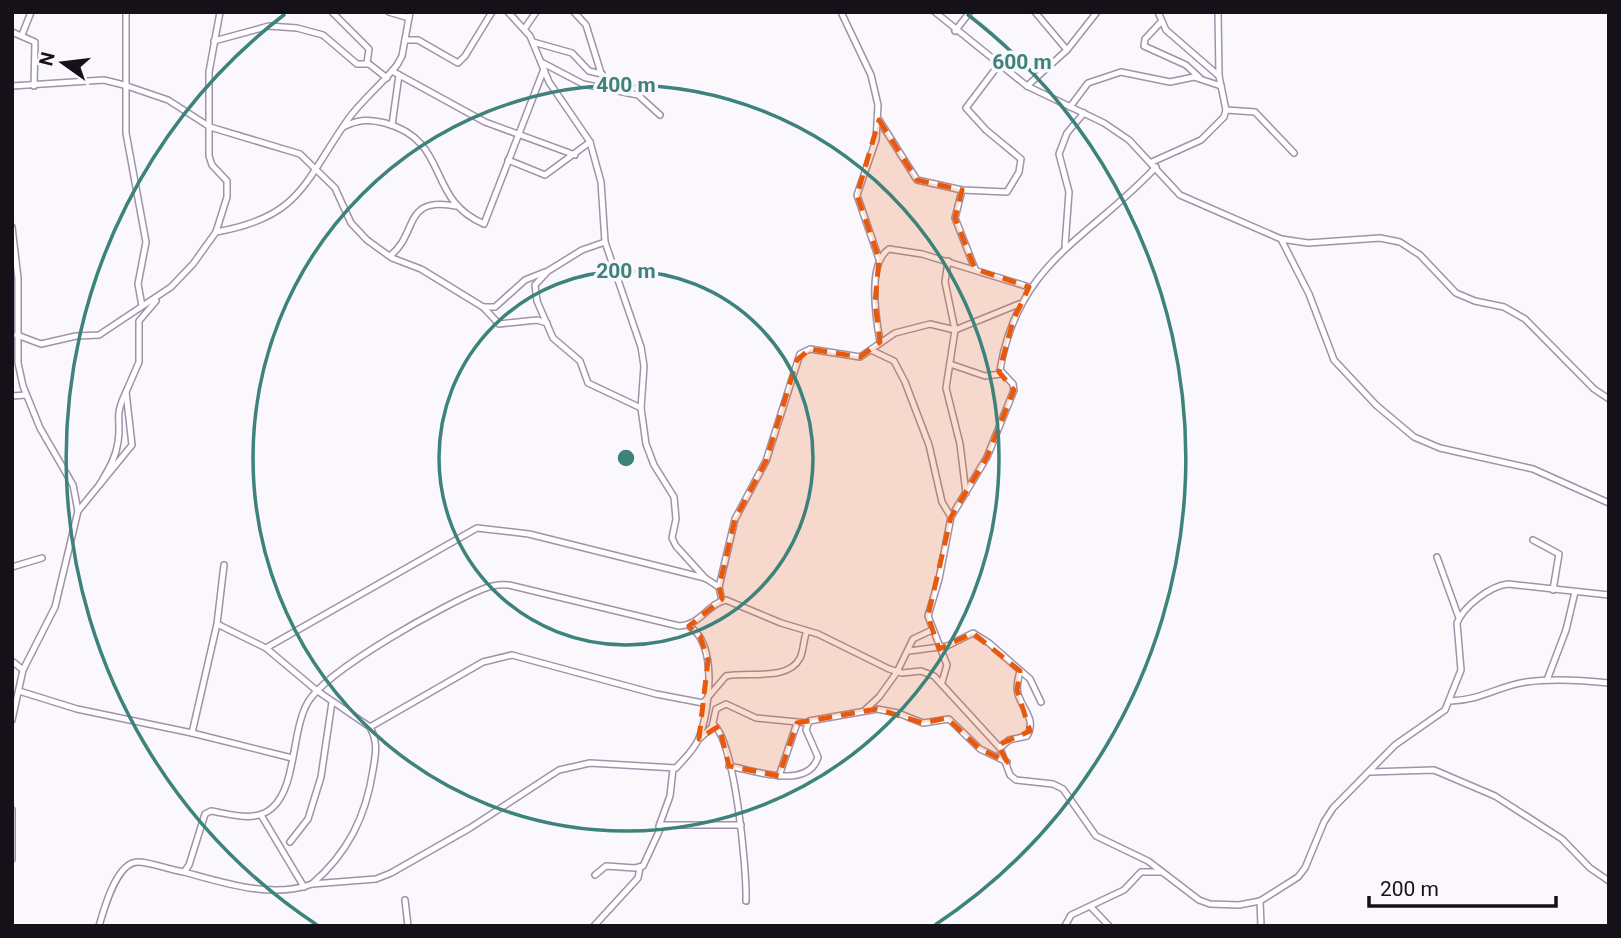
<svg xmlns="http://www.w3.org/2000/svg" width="1621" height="938" font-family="Roboto,sans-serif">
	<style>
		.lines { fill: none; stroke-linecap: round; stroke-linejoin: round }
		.street-casing { stroke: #a191aa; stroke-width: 8 }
		.street { stroke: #fff; stroke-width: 5 }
		.marked { fill: #e8590c; fill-opacity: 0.2; stroke: #e8590c; stroke-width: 5; stroke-dasharray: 14 9; stroke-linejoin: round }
		.ring { fill: none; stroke: #3d837b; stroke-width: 3.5 }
		.centre { fill: #3d837b; stroke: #fbf8fd; stroke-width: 3.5 }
		.ring-label { font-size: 21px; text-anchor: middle; font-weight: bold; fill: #3d837b; stroke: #fbf8fd; stroke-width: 7; stroke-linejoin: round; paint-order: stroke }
	</style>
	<rect width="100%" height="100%" fill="#fbf8fd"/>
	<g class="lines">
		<!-- street casing -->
		<g class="street-casing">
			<g id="street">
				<path d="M126 12V133L146 242 138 284 142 306"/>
				<path d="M332 12 369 49 367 63"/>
				<path d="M389 12 409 18"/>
				<path d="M508 12 530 36 549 82 590 142 601 182 605 242 641 347 644 366 641 408 646 444 654 465 674 497 676 519 672 538 676 546 705 578"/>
				<path d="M574 12 586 25 606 89"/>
				<path d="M841 12 871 75 878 105 876 140 857 195 879 259"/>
				<path d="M935 12 1027 86 1104 123 1129 140 1180 195 1281 239 1308 243 1380 238 1400 242 1420 255 1456 293 1475 301 1504 307 1525 319 1594 389 1609 399"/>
				<path d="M1035 12 1067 50"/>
				<path d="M1158 12 1166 30 1219 76"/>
				<path d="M1160 23 1145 39 1144 46 1186 65 1200 78"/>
				<path d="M525 28 536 12"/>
				<path d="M955 31 970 12"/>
				<path d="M12 32 35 42 34 86"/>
				<path d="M22 35 31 12"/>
				<path d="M405 40H418L458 63 465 56 492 12"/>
				<path d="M214 41 269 26 297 28 323 35 357 64H369L387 78"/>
				<path d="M533 42 572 53 589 71 602 74"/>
				<path d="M541 62 583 84 638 95 660 115"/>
				<path d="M392 71 485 122 575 155"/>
				<path d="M12 86 104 80 124 85 168 100 210 127 300 154 335 188 351 223 367 240 392 258 421 269 483 307 499 324 537 320 547 323"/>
				<path d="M1027 86 1067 50 1097 12"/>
				<path d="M1070 107 1088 83 1121 72 1170 82 1194 77 1221 86"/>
				<path d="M1226 110 1255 112 1294 153"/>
				<path d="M879 120 917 180 962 190 1007 192 1019 172 1021 159 986 130 966 108 1000 63"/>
				<path d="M392 125 399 75"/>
				<path d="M343 127C359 119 369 119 385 123 451 141 425 199 484 224L544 69"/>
				<path d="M508 160 545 175 590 142"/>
				<path d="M1152 162 1201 140 1224 117 1226 110 1219 76 1218 12"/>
				<path d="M962 190 955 218 975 269"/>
				<path d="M12 227 18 278V363L23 386 40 428 73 485 78 511 55 607 23 670 12 720"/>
				<path d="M216 232C302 217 304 181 349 118 363 99 382 84 397 65L402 56 410 12"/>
				<path d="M1281 239 1309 294 1334 360 1376 405 1414 437 1440 448 1533 469 1609 503"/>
				<path d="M605 242 582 250 548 271 535 285 537 301 553 338 580 361 588 383 641 408"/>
				<path d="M1065 246 1069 192 1059 154 1067 133 1084 113"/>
				<path d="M390 256C419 233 402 196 456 206"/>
				<path d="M948 261 945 282 955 330 946 388 960 444 966 493"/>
				<path d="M483 307H495L525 280 545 272"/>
				<path d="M17 335 41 344 76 336 99 335 171 287 193 264 216 232 227 197V181L212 165 209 156V72L220 12"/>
				<path d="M880 342C876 319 867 263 889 249L922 254 1029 287"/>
				<path d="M871 350 894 361 905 382 929 445 942 502 951 517 939 579 928 616 947 665 942 682"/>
				<path d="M950 364 985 376 1001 374"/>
				<path d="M12 396 26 395"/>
				<path d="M100 484C108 470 116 458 118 442 122 418 113 419 126 392"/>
				<path d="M78 511 132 445 126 392 139 362V321L156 301"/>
				<path d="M951 517 987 457 1014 390 1013 384 1000 370C1018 261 1089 239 1156 167"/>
				<path d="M1533 540 1559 554 1553 590"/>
				<path d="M1437 557 1459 618"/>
				<path d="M12 567 42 558"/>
				<path d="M722 601 719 587 735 519 766 461 800 354 810 349 860 357 895 333 930 324 955 330 1019 304"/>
				<path d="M266 648 477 528 529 534 705 578 719 587"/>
				<path d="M909 651 947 646 973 633 989 643 1030 679 1041 702"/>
				<path d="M12 661 23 670"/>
				<path d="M1547 680 1566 630 1575 592"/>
				<path d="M19 691 77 709 192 733 292 758"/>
				<path d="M1451 701C1481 700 1499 686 1526 682 1554 678 1581 680 1609 683"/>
				<path d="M865 710 879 697 897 672 913 639 932 630"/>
				<path d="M713 724C735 741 747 870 746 901"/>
				<path d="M370 727 483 662 512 655 656 694 703 703 726 676C746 671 788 682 800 658 804 650 803 640 807 631"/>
				<path d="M192 733 217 624 224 565"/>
				<path d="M699 739 712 727 716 709 726 704 756 718 807 723"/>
				<path d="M1000 748 1009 740 1027 736C1037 719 1022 709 1018 694 1016 686 1018 679 1020 671"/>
				<path d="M729 766C752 770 808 791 818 757L806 730 809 721 877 709 898 713 923 723 949 719 980 749 1007 762"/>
				<path d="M1370 772 1434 770 1495 796 1562 839 1590 868 1609 881"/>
				<path d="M779 776 797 723"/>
				<path d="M12 810V859"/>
				<path d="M261 815 304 887"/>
				<path d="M659 826 670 796 673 769"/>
				<path d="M290 842 308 819 321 777 332 702"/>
				<path d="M184 872C224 883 272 899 312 884 348 853 366 816 373 770 376 753 378 742 370 727L316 690 266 648 217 624"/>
				<path d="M595 875 606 866 635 868 643 866 662 825H741"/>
				<path d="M312 884 376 879 391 873 470 828 559 770 590 763 676 768C684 759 695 749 699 738 710 709 718 644 689 626"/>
				<path d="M405 900 408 926"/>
				<path d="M1260 901 1261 926"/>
				<path d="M1091 907 1109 926"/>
				<path d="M99 926C104 909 117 860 139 862 154 863 169 870 184 872L189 865 205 814 211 811C231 814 255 823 272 808 297 786 291 731 308 702 328 669 445 604 483 589 492 585 499 584 509 585L679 626C701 625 707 604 726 600L781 623 818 634 889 669 902 673 921 671 934 676 1000 748 1010 775 1016 780 1053 784 1063 789 1096 836 1148 861 1199 900 1210 904 1239 905 1260 901 1298 877 1305 868 1324 822 1333 808 1395 745 1445 710 1461 670 1457 623C1464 606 1490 586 1508 584L1609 595"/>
				<path d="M594 926 638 878 640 868"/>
				<path d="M1065 926 1071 915 1124 890 1141 872H1161"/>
			</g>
		</g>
		<!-- street -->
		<use href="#street" class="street"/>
	</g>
	<!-- marked area -->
	<path class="marked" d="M879 120 917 180 962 190 955 218 975 269 1029 287 1013 321 999 372 1014 390 987 457 951 517 928 616 939 649 973 633 1020 671 1017 690 1030 731 998 745 1007 762 980 749 947 718 923 723 877 709 797 723 779 776 729 766 719 726 699 739 708 660 700 636 689 626 722 599 719 587 735 519 766 461 797 360 810 349 860 357 880 342 875 303 879 259 857 195Z"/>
	<!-- distance rings -->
	<g class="ring">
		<circle cx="626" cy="458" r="187"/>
		<circle cx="626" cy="458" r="373"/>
		<path d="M317 925A560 560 0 0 1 285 14M967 14A560 560 0 0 1 935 925"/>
	</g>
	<circle cx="626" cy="458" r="10" class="centre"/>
	<g class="ring-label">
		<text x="1022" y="69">600 m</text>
		<text x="626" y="92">400 m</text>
		<text x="626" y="278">200 m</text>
	</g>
	<!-- border -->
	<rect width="1621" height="938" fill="none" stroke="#161019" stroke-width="28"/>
	<!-- north arrow -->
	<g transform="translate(63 63) rotate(284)" stroke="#fbf8fd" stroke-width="5" paint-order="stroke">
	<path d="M0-5L12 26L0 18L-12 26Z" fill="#161019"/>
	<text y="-10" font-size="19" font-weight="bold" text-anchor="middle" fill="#161019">N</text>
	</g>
	<!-- scale -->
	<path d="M1369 896v10h187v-10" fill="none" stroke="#161019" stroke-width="3.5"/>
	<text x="1380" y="896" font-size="21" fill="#161019" stroke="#fbf8fd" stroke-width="5" paint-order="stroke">200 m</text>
</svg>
